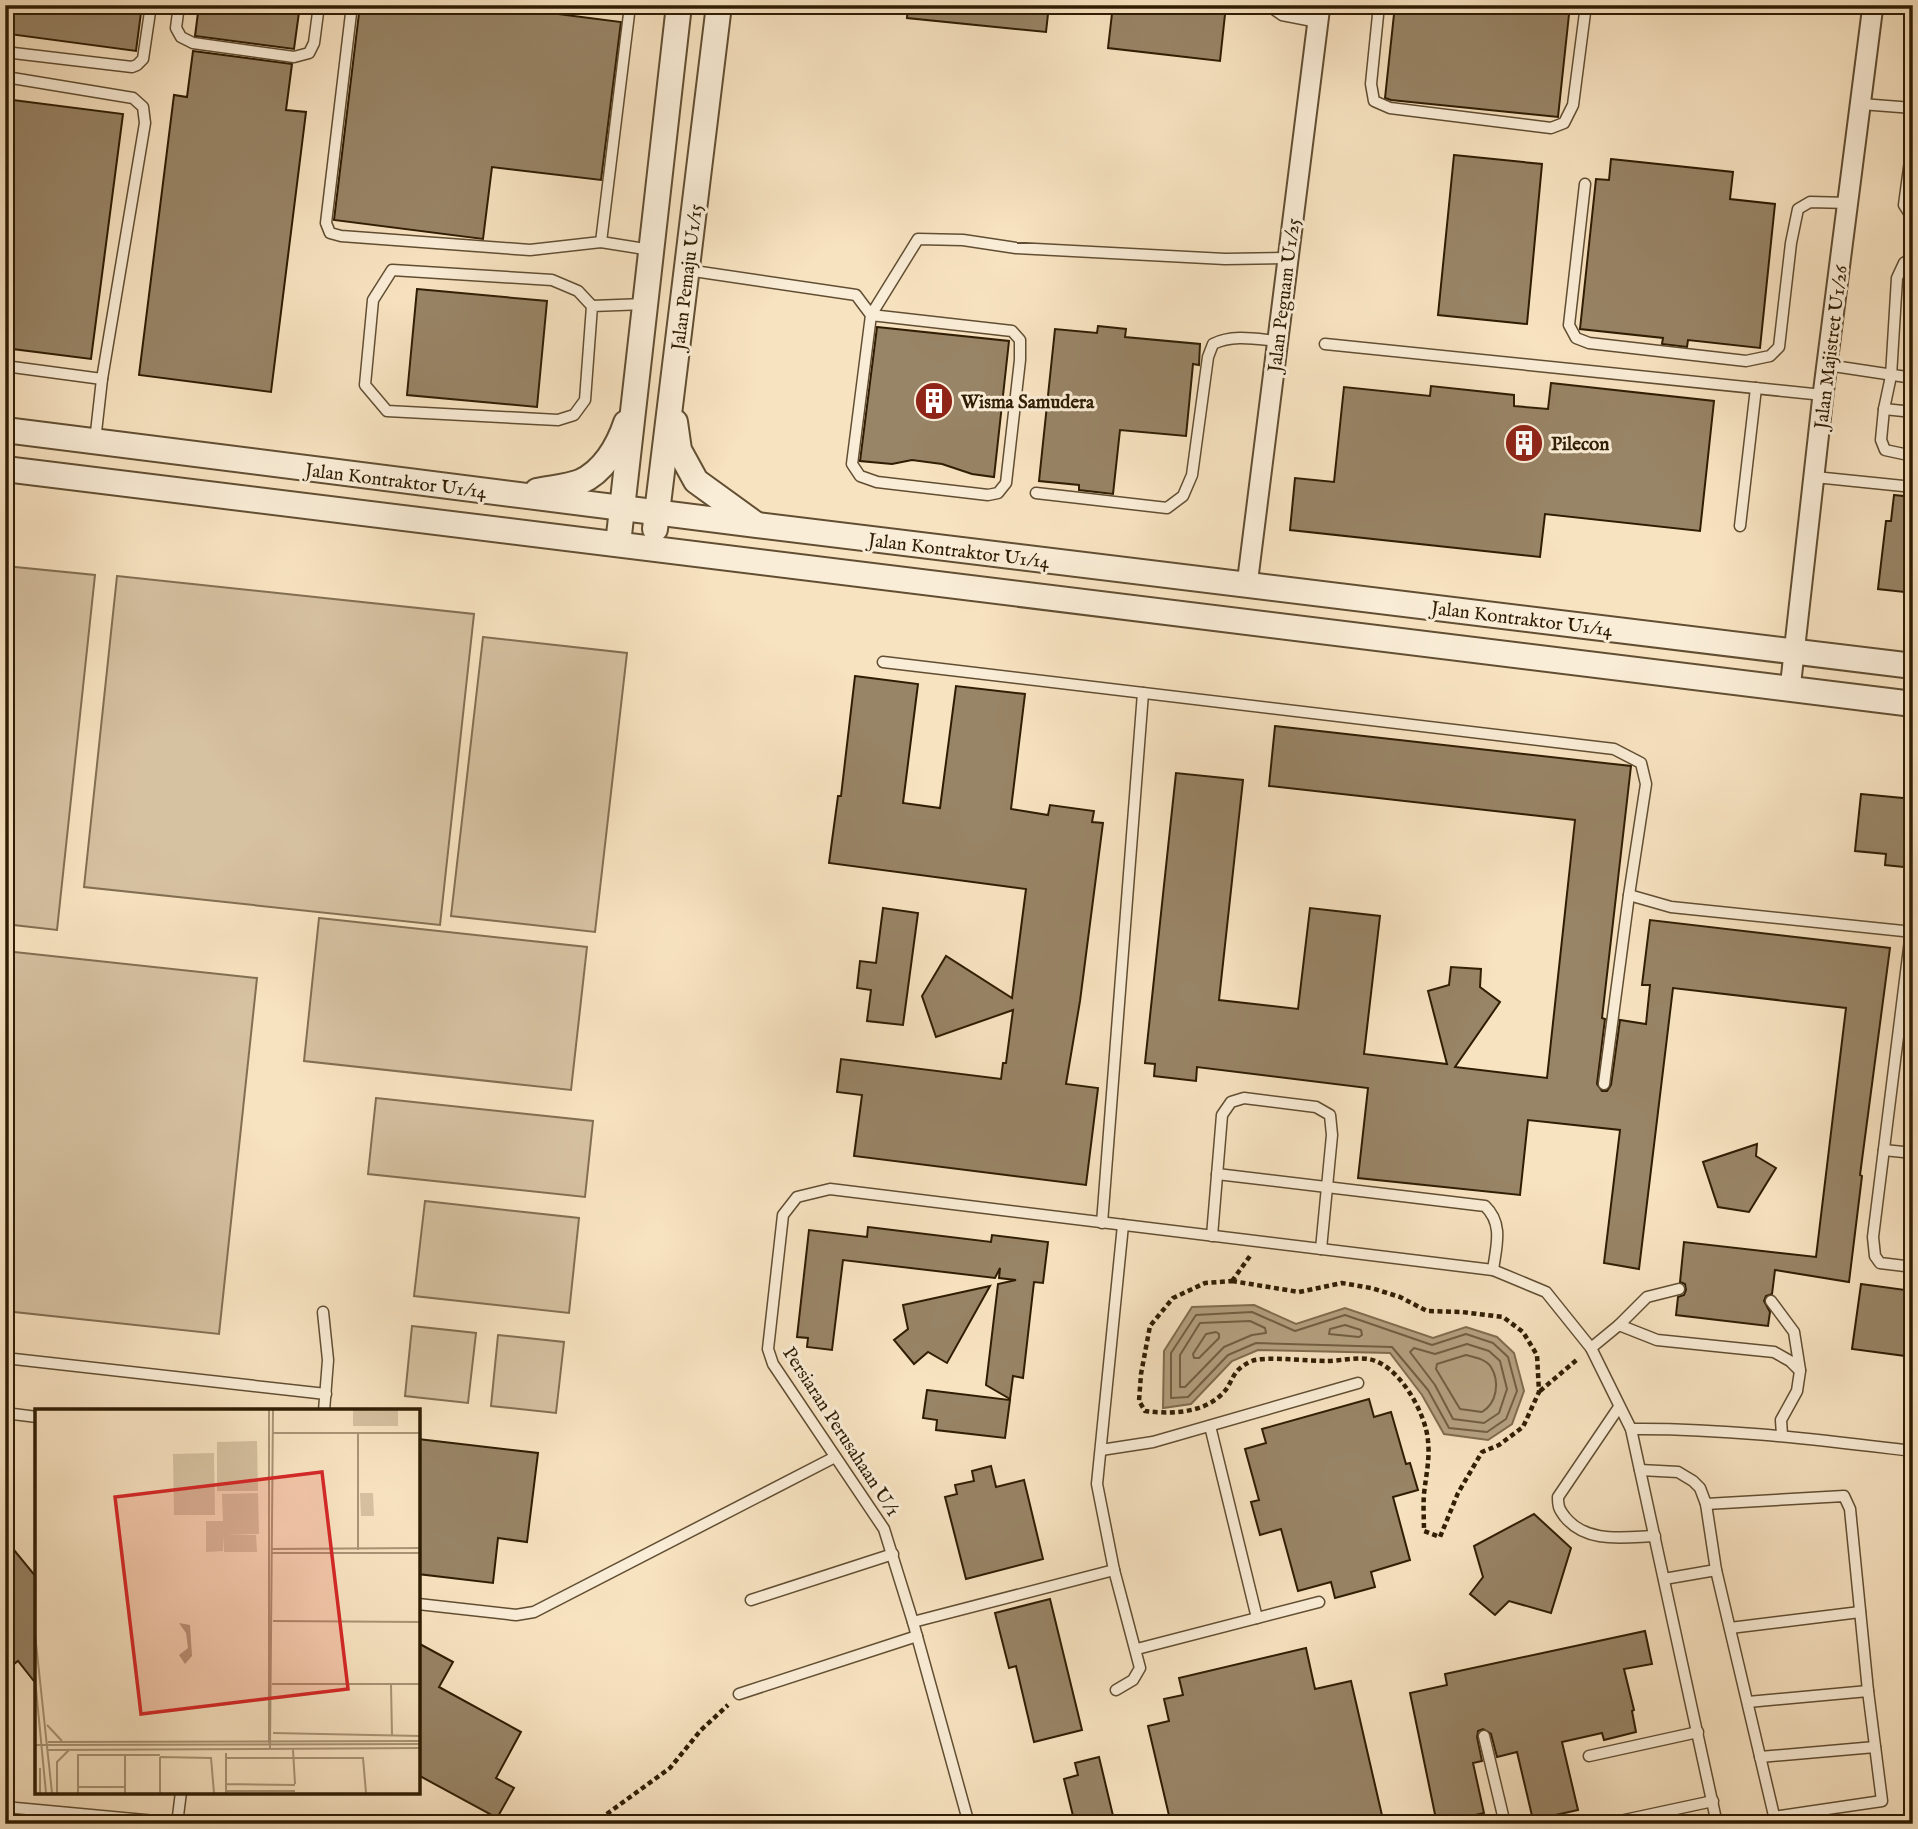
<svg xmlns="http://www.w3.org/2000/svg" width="1918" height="1829" font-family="'IM FELL English',serif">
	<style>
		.green { fill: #d6c1a1; stroke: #826f52; stroke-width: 2 }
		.water { fill: #b4a080; stroke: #7f6c4e; stroke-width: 2 }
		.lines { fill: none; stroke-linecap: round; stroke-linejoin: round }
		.shore { stroke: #725e42; stroke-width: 2 }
		.building { fill: #988466; stroke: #2f1d03; stroke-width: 2 }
		.service-casing { stroke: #614e32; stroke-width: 13 }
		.minor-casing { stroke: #614e32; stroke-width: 23 }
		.tertiary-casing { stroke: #614e32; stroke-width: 28 }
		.path { stroke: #2f1d03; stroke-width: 4.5; stroke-dasharray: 5 3.5; stroke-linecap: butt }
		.service { stroke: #faedd7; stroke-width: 10 }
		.minor { stroke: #faedd7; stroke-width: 19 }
		.tertiary { stroke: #faedd7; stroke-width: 24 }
		.labels { text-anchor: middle; stroke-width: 6; stroke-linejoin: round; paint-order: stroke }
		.street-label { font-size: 19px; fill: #2f1d03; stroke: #faedd7 }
		.poi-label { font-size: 19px; font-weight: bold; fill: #2f1d03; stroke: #faedd7; text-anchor: start }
		.inset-road { fill: none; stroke: #a89475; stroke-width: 2 }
		.view { fill: #d62828; fill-opacity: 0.15; stroke: #d62828; stroke-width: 3.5 }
		.inset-edge { fill: none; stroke: #2f1d03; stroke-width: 3.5 }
	</style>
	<rect width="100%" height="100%" fill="#f8e3c1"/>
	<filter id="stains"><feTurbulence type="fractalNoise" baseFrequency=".00286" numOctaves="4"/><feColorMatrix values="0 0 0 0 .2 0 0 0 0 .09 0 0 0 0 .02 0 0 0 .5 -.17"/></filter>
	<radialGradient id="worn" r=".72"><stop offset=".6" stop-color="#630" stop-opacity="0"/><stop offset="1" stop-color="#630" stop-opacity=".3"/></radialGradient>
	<!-- green -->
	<g class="green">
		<path d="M5 566 95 575 57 930 5 924Z"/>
		<path d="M117 576 474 614 440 925 84 887Z"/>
		<path d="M483 637 627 653 595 932 451 916Z"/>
		<path d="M319 918 587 947 571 1090 304 1061Z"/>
		<path d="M5 951 257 978 219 1334 5 1311Z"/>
		<path d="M376 1098 593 1121 585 1197 368 1174Z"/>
		<path d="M425 1201 579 1218 569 1313 414 1296Z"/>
		<path d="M412 1326 476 1333 468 1403 405 1396Z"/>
		<path d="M498 1335 564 1342 556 1413 491 1406Z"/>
	</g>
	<!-- water -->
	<path class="water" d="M1254 1305 1296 1324 1345 1308 1433 1338 1466 1327 1497 1337 1514 1353 1524 1391 1512 1424 1488 1440 1444 1434 1422 1395 1390 1353 1258 1350 1232 1361 1191 1404 1163 1408 1164 1351 1192 1307Z"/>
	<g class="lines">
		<!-- shore -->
		<g class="shore">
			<path d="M1252 1312 1295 1331 1345 1315 1432 1345 1466 1334 1493 1343 1508 1357 1517 1391 1506 1419 1487 1432 1449 1428 1428 1390 1392 1347 1256 1343 1228 1355 1188 1397 1171 1398V1353L1196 1315Z"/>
			<path d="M1250 1321 1265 1328 1266 1333 1252 1335 1224 1347 1185 1387H1180V1355L1200 1323Z"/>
			<path d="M1345 1325 1361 1330 1362 1335 1359 1337 1329 1334 1330 1329Z"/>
			<path d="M1216 1332 1219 1334V1338L1199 1358H1194L1193 1354 1206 1334Z"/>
			<path d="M1467 1344 1489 1351 1500 1361 1507 1389 1499 1413 1484 1423 1453 1419 1435 1385 1410 1352 1414 1348 1435 1354Z"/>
			<path d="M1466 1355C1474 1357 1486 1359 1491 1367 1500 1382 1497 1403 1482 1412L1460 1409 1436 1369 1437 1364Z"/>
		</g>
	</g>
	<!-- building -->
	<g class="building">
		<path d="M13 5H142L136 51 9 34Z"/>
		<path d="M199 5H300L294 49 195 36Z"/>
		<path d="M360 5H512V8L621 22 601 180 492 167 483 239 334 220Z"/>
		<path d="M908 5H1049L1046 32 907 18Z"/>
		<path d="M1113 5H1226L1220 61 1108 48Z"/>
		<path d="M1395 5H1570L1558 117 1391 100 1385 98Z"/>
		<path d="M193 51 292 64 286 110 306 112 271 392 139 375 174 95 187 97Z"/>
		<path d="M5 99 123 114 91 359 5 348Z"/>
		<path d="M1454 155 1542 164 1527 324 1438 315Z"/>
		<path d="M1611 159 1733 172 1730 199 1775 204 1760 348 1688 340 1687 347 1662 344 1663 338 1580 329 1596 179 1609 180Z"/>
		<path d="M417 289 547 301 537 407 407 395Z"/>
		<path d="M1098 326 1126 329 1125 337 1200 344 1199 365 1193 364 1186 436 1120 430 1113 494 1079 490V485L1039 481 1055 329 1097 333Z"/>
		<path d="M877 327 1009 341 994 477 972 474 942 464 912 460 892 464 860 461Z"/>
		<path d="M1551 383 1714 401 1700 531 1545 514 1540 557 1290 530 1295 478 1334 482 1344 387 1430 396 1431 386 1514 395V406L1548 409Z"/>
		<path d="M1894 495 1913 497V593L1878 589 1886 521H1891Z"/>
		<path d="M855 676 918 684 903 803 940 808 956 686 1025 694 1011 809 1048 815 1050 805 1094 811 1092 822 1103 823 1080 1001 1066 1084 1098 1088 1086 1185 854 1156 862 1095 837 1092 841 1059 1001 1079 1003 1063H1006L1013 1010 936 1037 922 996 946 956 1012 998 1026 889 829 863 838 796H841Z"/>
		<path d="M1275 726 1631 766 1602 1018 1605 1019 1597 1084 1602 1091H1607L1611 1085 1620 1020 1646 1024 1650 985H1642L1650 920 1890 948 1860 1175 1862 1176 1849 1282 1775 1270 1772 1294 1766 1296 1764 1301 1770 1312 1768 1326 1676 1315 1678 1297 1684 1295 1686 1290 1685 1284 1680 1282 1684 1242 1816 1257 1846 1008 1673 988 1639 1269 1604 1263 1620 1130 1528 1120 1520 1195 1358 1178 1368 1088 1197 1067 1196 1081 1154 1076 1155 1064 1145 1063 1176 773 1243 780 1219 1000 1298 1009 1310 908 1380 916 1364 1054 1447 1064 1428 991 1449 985 1451 967 1481 969 1480 987 1500 1002 1455 1067 1547 1078 1575 820 1269 786Z"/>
		<path d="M1861 794 1913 799V868L1885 865 1886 854 1855 851Z"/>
		<path d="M883 908 918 913 903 1025 867 1021 871 990 857 988 860 961 876 963Z"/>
		<path d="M1757 1144 1756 1156 1776 1168 1749 1212 1718 1207 1703 1162Z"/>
		<path d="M868 1227 991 1242 992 1235 1048 1242 1043 1283 1034 1282 1023 1378 1013 1376 1010 1399 986 1385 998 1284 1016 1280 999 1278 1000 1268 995 1278 843 1260 832 1350 807 1347 808 1338 797 1337 809 1230 867 1237Z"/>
		<path d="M1861 1284 1913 1291V1357L1852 1349Z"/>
		<path d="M990 1286 947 1363 928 1352 914 1364 894 1340 908 1329 903 1305Z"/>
		<path d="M927 1390 1010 1400 1005 1438 936 1430 937 1420 923 1418Z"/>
		<path d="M1369 1399 1374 1417 1391 1412 1406 1464 1410 1463 1418 1490 1393 1497 1410 1560 1371 1572 1375 1587 1335 1598 1331 1582 1298 1591 1281 1529 1260 1535 1251 1502 1259 1500 1245 1449 1266 1443 1262 1429Z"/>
		<path d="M418 1439 538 1453 527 1542 498 1538 493 1583 418 1574Z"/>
		<path d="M991 1466 996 1487 1024 1480 1043 1559 966 1579 945 1497 957 1494 955 1485 974 1481 972 1471Z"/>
		<path d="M1534 1514 1571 1548 1551 1613 1509 1601 1495 1615 1470 1594 1483 1577 1474 1546Z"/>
		<path d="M5 1539 37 1578V1685L18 1661 5 1671Z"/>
		<path d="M1050 1599 1082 1730 1034 1742 1016 1666 1009 1668 995 1613Z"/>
		<path d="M1645 1631 1652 1664 1624 1669 1634 1710 1632 1711 1636 1732 1604 1740 1602 1733 1562 1742 1578 1810 1533 1820 1517 1752 1497 1757 1491 1734 1483 1729 1478 1731 1477 1737 1482 1761 1473 1763 1484 1813 1437 1824 1410 1693 1447 1685 1445 1674Z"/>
		<path d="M418 1643 453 1662 439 1687 521 1732 496 1778 514 1788 497 1818 418 1775Z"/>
		<path d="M1306 1648 1315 1689 1351 1681 1384 1824H1171L1148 1726 1169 1721 1164 1699 1183 1695 1179 1678Z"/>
		<path d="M1099 1757 1115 1824H1075L1064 1779 1078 1775 1075 1763Z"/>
	</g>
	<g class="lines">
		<!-- service casing -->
		<g class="service-casing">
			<g id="service">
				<path d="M179 5 176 28 181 37 193 43 294 57 309 53 314 43 319 5"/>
				<path d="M352 5 326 223 330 233 341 236 530 250 601 242 651 250"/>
				<path d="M1268 5 1282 15 1318 22"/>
				<path d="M1379 5 1371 84 1374 101 1390 108 1551 128 1564 123 1573 105 1586 5"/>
				<path d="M5 52 132 67 137 65 143 59 151 5"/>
				<path d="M5 79 12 78 133 98 143 107 145 123 102 379 95 441"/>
				<path d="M1861 104 1913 108"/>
				<path d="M1913 138 1904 205 1913 219"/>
				<path d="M1585 184 1569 325 1576 338 1589 343 1746 361 1770 356 1779 347 1791 243 1798 209 1810 202 1849 203"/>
				<path d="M601 242 629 14 624 5"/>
				<path d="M1913 257 1904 263 1897 278 1891 376 1884 409 1881 440 1885 450 1913 456"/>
				<path d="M687 270 856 295 871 315 1012 331 1020 340V360L1006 483 998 493 988 495 877 482 860 476 852 464 871 315 918 239 963 240 1016 248 1225 259 1288 258"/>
				<path d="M592 306 585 400 574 415 558 420 387 411 365 385 373 300 392 270 552 280 578 291 592 306 645 304"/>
				<path d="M1325 344 1823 395"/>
				<path d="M1827 365 1913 378"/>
				<path d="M5 366 102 379"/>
				<path d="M1884 409 1913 412"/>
				<path d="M1815 477 1913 487"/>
				<path d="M1036 493 1167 508 1183 496 1192 475 1208 357 1213 344C1233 334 1256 339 1277 341"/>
				<path d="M1740 526 1756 388"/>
				<path d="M883 662 1614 749 1641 763 1646 784 1629 895 1671 907 1913 932"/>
				<path d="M1911 932 1873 1237 1875 1256 1880 1263 1913 1267"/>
				<path d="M1604 1084 1629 895"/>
				<path d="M1884 1150 1913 1153"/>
				<path d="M1217 1174 1485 1206C1504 1224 1496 1247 1493 1270"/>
				<path d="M1102 1223 1143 693"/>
				<path d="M1212 1236 1222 1115 1231 1102 1244 1098 1316 1107 1330 1115 1332 1135 1321 1249"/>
				<path d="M1771 1301 1794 1332 1800 1370"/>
				<path d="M323 1312 328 1360 324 1411"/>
				<path d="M1619 1325 1647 1297 1679 1289"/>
				<path d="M1591 1348 1619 1325 1657 1340 1774 1352 1790 1361 1800 1371 1797 1391 1781 1420 1782 1435"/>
				<path d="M5 1358 326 1394"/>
				<path d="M1619 1407 1558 1497C1558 1507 1559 1509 1565 1517 1587 1544 1624 1537 1655 1536"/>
				<path d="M5 1413 37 1417"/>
				<path d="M1210 1426 1257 1618"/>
				<path d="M1631 1429C1726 1428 1819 1440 1913 1451"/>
				<path d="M1101 1450 1153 1442 1358 1383"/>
				<path d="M1640 1470 1678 1472 1693 1481 1700 1488 1706 1504 1716 1570 1776 1824"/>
				<path d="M1706 1504 1844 1496 1850 1509 1868 1691"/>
				<path d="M1664 1579 1716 1570"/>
				<path d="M751 1600 893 1554"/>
				<path d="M418 1604 516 1615 534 1612 835 1457"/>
				<path d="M913 1622 1114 1570"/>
				<path d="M1730 1628 1860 1612"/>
				<path d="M1137 1649 1319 1602"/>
				<path d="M1116 1690 1133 1680 1140 1668 1114 1570 1097 1484 1123 1225"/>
				<path d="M739 1694 917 1636"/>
				<path d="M1748 1702 1868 1691 1882 1801 1773 1817"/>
				<path d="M1484 1736 1505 1824"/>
				<path d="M1589 1756 1698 1732"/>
				<path d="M1760 1757 1875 1747"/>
				<path d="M5 1807 177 1823"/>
				<path d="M177 1824 181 1792"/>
				<path d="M810 1824H864"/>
				<path d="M969 1824 913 1622 884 1529 773 1364 768 1349 783 1215 797 1197 830 1189 1493 1270 1546 1292 1591 1348 1631 1429 1717 1824"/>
				<path d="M1606 1824 1713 1801"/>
			</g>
		</g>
		<!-- minor casing -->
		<g class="minor-casing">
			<g id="minor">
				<path d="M1247 585 1320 5"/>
				<path d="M1790 689 1823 395 1873 5"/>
			</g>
		</g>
		<!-- tertiary casing -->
		<g class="tertiary-casing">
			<g id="tertiary">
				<path d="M675 422 679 450 696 481 754 523"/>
				<path d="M5 430 757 525 1913 666"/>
				<path d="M5 469 1913 704"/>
				<path d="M537 491C550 488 567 487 580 482 603 472 618 447 626 423"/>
				<path d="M655 529 719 5"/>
				<path d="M618 544 679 5"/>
			</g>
		</g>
		<!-- path -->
		<g class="path">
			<path d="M1232 1281 1299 1292 1342 1283 1371 1288 1400 1297 1427 1311 1462 1312 1503 1317 1523 1332 1537 1355 1539 1392 1523 1427 1499 1445 1482 1452 1458 1493 1440 1537 1424 1531C1424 1519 1423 1506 1424 1494 1426 1475 1430 1459 1428 1441 1426 1413 1398 1363 1368 1359 1355 1357 1339 1361 1326 1361 1310 1361 1264 1356 1252 1361 1229 1371 1235 1382 1221 1395 1201 1414 1169 1414 1145 1411L1139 1401 1141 1374 1150 1326 1173 1298 1205 1283Z"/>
			<path d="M1232 1281 1250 1256"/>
			<path d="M1540 1391 1579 1358"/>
			<path d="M593 1824 670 1768 701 1730 728 1705"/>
		</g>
		<!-- service -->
		<use href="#service" class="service"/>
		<!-- minor -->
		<use href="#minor" class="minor"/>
		<!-- tertiary -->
		<use href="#tertiary" class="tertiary"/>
	</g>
	<!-- icons -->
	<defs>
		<g id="building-disc" transform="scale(2.0125)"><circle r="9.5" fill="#8f2418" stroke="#faedd7"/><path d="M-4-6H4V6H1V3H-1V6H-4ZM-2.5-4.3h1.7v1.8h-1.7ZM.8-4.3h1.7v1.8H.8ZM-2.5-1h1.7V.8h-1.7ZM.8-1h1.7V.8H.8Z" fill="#fff"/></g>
	</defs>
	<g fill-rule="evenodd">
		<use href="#building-disc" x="934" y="401"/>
		<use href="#building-disc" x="1524" y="443"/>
	</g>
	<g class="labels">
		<!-- street labels -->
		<g class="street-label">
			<text transform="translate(686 277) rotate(-83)" y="7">Jalan Pemaju U1/15</text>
			<text transform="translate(1283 295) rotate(-83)" y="7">Jalan Peguam U1/25</text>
			<text transform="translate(1830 347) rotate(-83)" y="7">Jalan Majistret U1/26</text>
			<text transform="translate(396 480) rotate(7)" y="7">Jalan Kontraktor U1/14</text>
			<text transform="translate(959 550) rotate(7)" y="7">Jalan Kontraktor U1/14</text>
			<text transform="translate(1522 618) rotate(7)" y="7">Jalan Kontraktor U1/14</text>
			<text transform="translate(842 1431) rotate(57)" y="7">Persiaran Perusahaan U/1</text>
		</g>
		<!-- poi labels -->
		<g class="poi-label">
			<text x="961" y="408">Wisma Samudera</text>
			<text x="1551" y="450">Pilecon</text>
		</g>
	</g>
	<!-- overview -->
	<g transform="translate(35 1409)">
		<rect width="385" height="385" fill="#f8e3c1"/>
		<path d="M318 1H363V17H318ZM222 32 223 82H182V33ZM179 44 180 106H139L138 45ZM223 84 224 125 190 126H221L222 143H189V126L188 142 171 143V112H188L187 85ZM325 84H338L339 107H326Z" fill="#d6c1a1"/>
		<path d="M144 214 155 216 157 247 150 255 144 246 153 239 151 224Z" fill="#b4a080"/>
		<path class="inset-road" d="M234 1V334M237 24H385M323 24V141M237 140 385 139M237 144H385M238 212 385 213M0 225 17 384M0 269 11 384M237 275H385M356 275 357 327M12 316 27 332M238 324 385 327M13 333 385 332M0 336 385 335M235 339 238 1M13 341 385 339M258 341 260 375M191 344V384M90 346V384M125 348 176 349 179 384M125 348V384M191 349H328L331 384M5 359V384M191 375 260 376M43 378H90M191 382H260M22 384V353L34 341M43 384V346H125"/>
		<path class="view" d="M287 63 313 280 106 305 80 88Z"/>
		<rect width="385" height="385" class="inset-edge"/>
	</g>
	<!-- margin -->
	<rect width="1918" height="1829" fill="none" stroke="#f8e3c1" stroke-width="28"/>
	<rect x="7" y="7" width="1904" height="1815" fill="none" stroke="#2f1d03" stroke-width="3.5"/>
	<rect x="14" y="14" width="1890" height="1801" fill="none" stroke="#2f1d03" stroke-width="2"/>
	<rect width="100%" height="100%" filter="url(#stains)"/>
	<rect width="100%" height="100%" fill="url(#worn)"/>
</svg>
